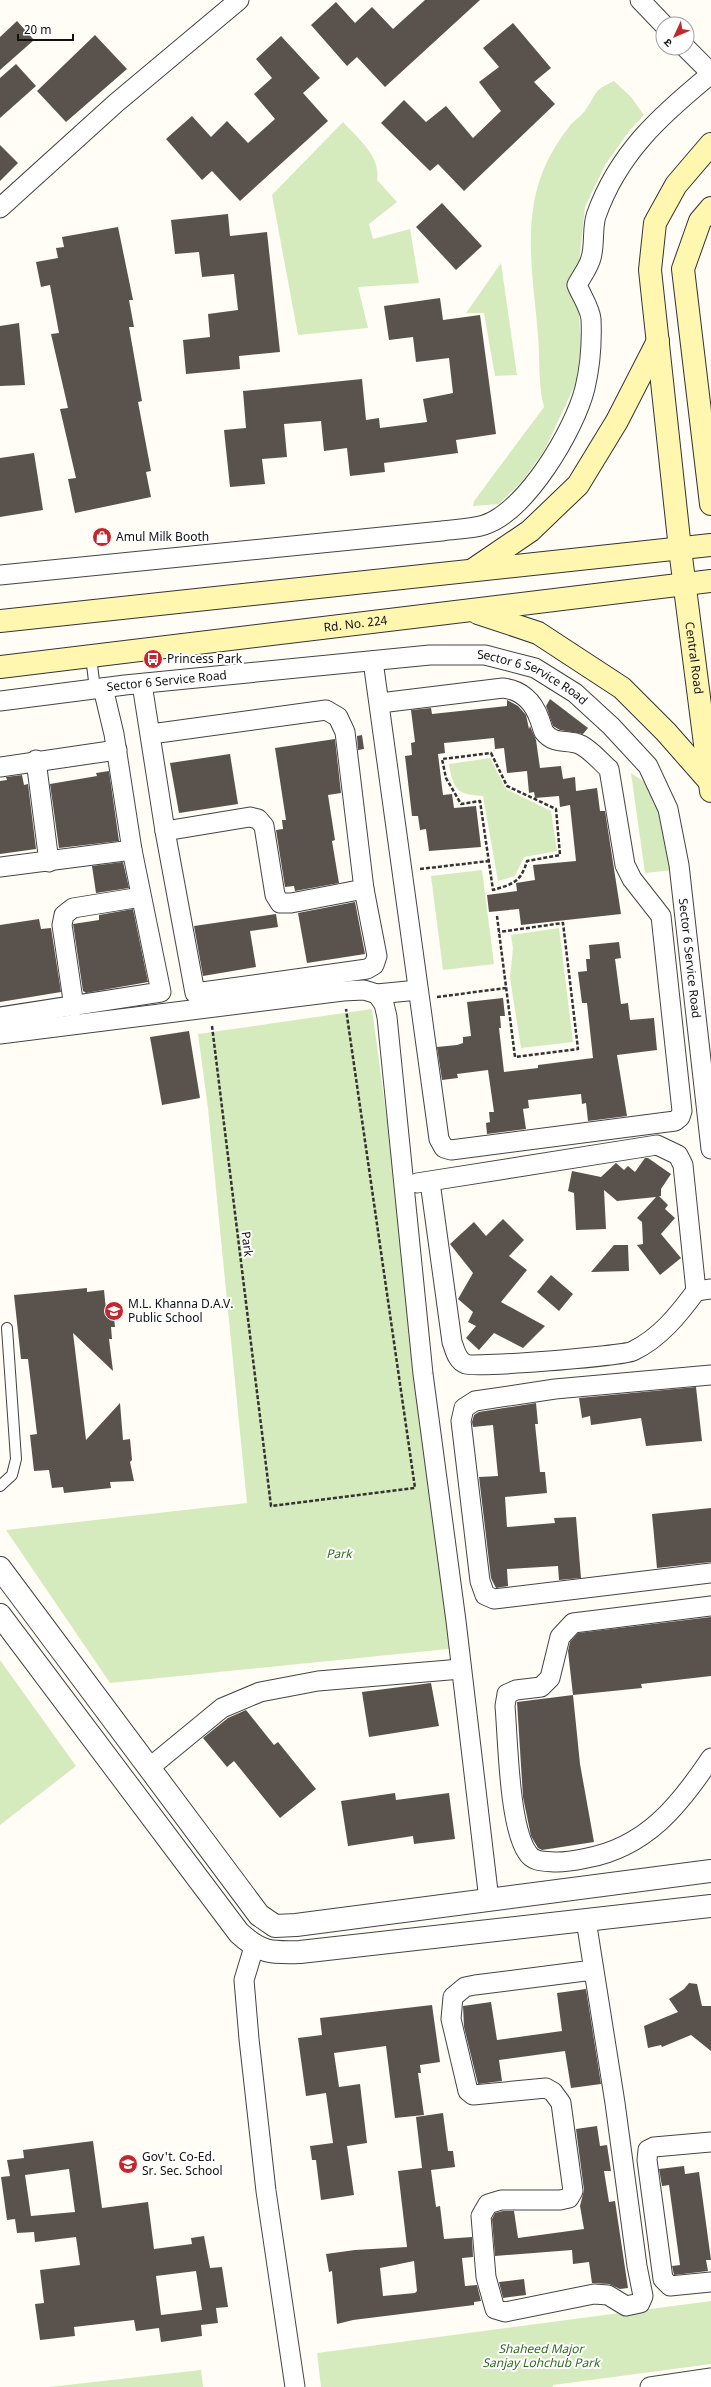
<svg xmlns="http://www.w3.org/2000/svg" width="711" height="2387" font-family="Georgia,'Noto Sans Devanagari',serif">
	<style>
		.green { fill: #d5ebbd }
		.building { fill: #5a524d; fill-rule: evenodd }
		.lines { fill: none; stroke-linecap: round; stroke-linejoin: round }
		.service-casing { stroke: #444; stroke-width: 12 }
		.minor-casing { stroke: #444; stroke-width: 21 }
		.tertiary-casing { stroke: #444; stroke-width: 24 }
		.secondary-casing { stroke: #333; stroke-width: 24 }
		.path { stroke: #333; stroke-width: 2.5; stroke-dasharray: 4 2; stroke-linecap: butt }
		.service { stroke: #fff; stroke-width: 10 }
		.minor { stroke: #fff; stroke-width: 19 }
		.tertiary { stroke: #fff; stroke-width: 22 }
		.secondary { stroke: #fff6b0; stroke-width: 22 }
		.labels { text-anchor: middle; stroke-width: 4; stroke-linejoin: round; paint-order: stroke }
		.poi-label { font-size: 12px; fill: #111; stroke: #fff; text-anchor: start }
		.street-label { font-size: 12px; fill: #111; stroke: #fff }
		.park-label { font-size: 12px; font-style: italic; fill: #2f6b1f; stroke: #fff }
	</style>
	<rect width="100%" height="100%" fill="#fffdf5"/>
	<!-- green -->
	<g class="green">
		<path d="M614 81 631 97 644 115 630 130 605 165 585 207 577 282 581 348 575 385 544 451 523 480 499 504 473 506 474 501 544 407C538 385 540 359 538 335 534 284 523 230 540 179 546 161 557 142 569 127 574 120 582 116 586 109 599 91 591 92 614 81Z"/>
		<path d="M343 122C358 139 381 156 377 180L397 202 369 224 373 239 410 229 419 283 358 287 368 328 298 335 272 195Z"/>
		<path d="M501 263 517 375 495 376 484 313H466Z"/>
		<path d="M490 758 506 789 551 811 557 851 524 857 515 876 498 881 483 796C457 795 453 789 449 764Z"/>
		<path d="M631 773 663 794 673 870 645 873Z"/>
		<path d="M482 870 494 964 443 970 431 876Z"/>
		<path d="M559 928 573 1042 521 1048 510 978 513 948 511 935Z"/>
		<path d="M372 1009 458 1648 110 1683 6 1530 247 1503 208 1108 198 1034Z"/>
		<path d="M0 1660 76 1766 0 1825Z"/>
		<path d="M711 2301V2364L553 2385V2387H321L317 2353Z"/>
		<path d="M201 2370 203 2387H49Z"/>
	</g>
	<!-- building -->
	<g class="building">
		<path d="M425 0H480L385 87 357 57 347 66 311 25 336 2 355 23 372 7 393 29Z"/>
		<path d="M17 21 34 40 0 70V37Z"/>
		<path d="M513 23 551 68 534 82 555 104 464 191 438 164 430 171 381 123 404 100 426 122 446 106 473 138 501 111 479 82 499 67 483 48Z"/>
		<path d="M95 35 127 69 66 122 37 91Z"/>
		<path d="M281 36 320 78 303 93 328 121 240 201 212 171 202 180 166 139 192 116 211 137 227 121 248 143 275 119 254 94 272 78 256 59Z"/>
		<path d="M16 64 36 86 0 118V78Z"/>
		<path d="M0 145 18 163 0 181Z"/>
		<path d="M442 203 482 246 456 270 416 227Z"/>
		<path d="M228 214 230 236 267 232 280 352 239 356 240 369 186 374 183 340 210 337 208 314 238 310 234 274 202 277 199 252 175 254 171 220Z"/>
		<path d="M118 227 133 300H129L134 327H129L142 401 138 402 151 471 146 472 151 497 75 513 68 479 76 478 60 409 68 408 51 334 59 333 50 285 41 287 36 262 58 258 56 248 64 247 62 237Z"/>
		<path d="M440 298 443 320 480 315 496 434 456 440 458 453 384 463 385 472 350 476 347 448 324 451 321 421 284 424 287 457 262 459 265 484 230 487 224 430 246 428 243 391 362 379 366 420 379 418 380 428 427 422 423 399 453 393 449 358 416 362 413 337 389 340 384 306Z"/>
		<path d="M19 323 25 385 0 386V326Z"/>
		<path d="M34 453 43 510 0 517V458Z"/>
		<path d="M550 699 588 728 583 734 560 730 553 726 546 706Z"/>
		<path d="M507 700 518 706 526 715 529 729 530 726 536 740 540 768 561 766 563 779 575 777 576 791 597 788 600 811H605L621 914 521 925 519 909 489 912 487 895 517 891 516 883 535 880 533 865 576 861 570 805 560 807 559 796 535 798 534 792 529 793 527 771 507 773 504 748 495 749 494 738 444 743 445 753 438 754 443 795 452 794 454 808 476 806 481 847 429 851 426 829 420 830 418 816H412L405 756 412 755 411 743 415 742 411 710 431 708 432 714 507 706Z"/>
		<path d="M362 735 364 749 358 750 357 736Z"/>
		<path d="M335 739 341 793 328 795 335 840 332 841 339 883 295 891 294 886 285 887 276 830 283 829 282 820H286L275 748Z"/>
		<path d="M230 754 238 804 179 813 170 763Z"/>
		<path d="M109 771 119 841 59 848 50 784 97 776 96 773Z"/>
		<path d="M22 775 24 785 28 784 36 849 0 854V781L7 780 6 777Z"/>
		<path d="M123 862 129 888 96 893 92 866Z"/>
		<path d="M355 902 365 954 307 963 298 913Z"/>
		<path d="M133 909 148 982 86 993 83 991 73 924 99 920V915Z"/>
		<path d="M276 914 278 927 250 931 256 967 203 976 194 926Z"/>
		<path d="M39 919 41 929 51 928 61 992 0 1002V925Z"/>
		<path d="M619 942 621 958 615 959 621 1004 628 1003 630 1020 654 1018 657 1050 617 1055 627 1116 588 1121 586 1103 582 1104 581 1094 528 1100 529 1108 523 1109 526 1129 487 1134 486 1123 490 1122 489 1112H494L488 1070 457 1074 458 1078 442 1080 437 1047 457 1045 463 1043V1037L471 1036 467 1002 503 998 505 1016H500L501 1028H499L504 1072 538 1068V1065L593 1058 587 1003H582L578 972 587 971 586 959H590L589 945Z"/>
		<path d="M189 1031 200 1098 162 1105 150 1037Z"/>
		<path d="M645 1158H648L671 1174 661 1189V1196H659L668 1205 665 1209 675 1218 661 1234 681 1258 660 1275 637 1245 643 1244 642 1222 637 1218 656 1197 617 1201 604 1190 606 1229 576 1230 574 1193 568 1191 572 1171 601 1177 616 1163 624 1170 628 1166 635 1172Z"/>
		<path d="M503 1219 524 1240 509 1256 527 1270 501 1302 545 1326 523 1348 494 1333 479 1350 466 1338 476 1326 468 1322 473 1312 458 1299 473 1273 450 1244 474 1222 486 1236Z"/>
		<path d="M614 1245H628L629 1271 591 1272Z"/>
		<path d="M551 1275 573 1294 559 1311 537 1292Z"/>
		<path d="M87 1288V1292L104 1290 106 1310 113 1309 115 1327H111L112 1339H109L113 1371 73 1333 86 1440 120 1403 123 1440 130 1439 132 1460 130 1462 134 1481 110 1482 111 1488 64 1493 63 1487 52 1488 49 1470 34 1471 30 1435 37 1434 28 1359H21L14 1295Z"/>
		<path d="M696 1387 702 1441 646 1446 641 1418 591 1425 590 1416 582 1418 579 1398Z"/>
		<path d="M536 1403 538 1424H535L540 1472H545L547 1493 505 1497 507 1527 555 1523 554 1518 576 1517 581 1578 559 1580 558 1566 507 1569 508 1586 496 1588 491 1578 479 1477 498 1476 493 1425 473 1427 472 1422 474 1415 479 1412Z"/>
		<path d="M711 1508V1562L657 1568 652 1514Z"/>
		<path d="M711 1617V1676L641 1684 642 1688 573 1695 568 1651 570 1642 578 1633Z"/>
		<path d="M431 1683 439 1726 369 1737 362 1692Z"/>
		<path d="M573 1695 580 1764 594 1842 542 1850 538 1848 531 1836 523 1797 517 1702Z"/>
		<path d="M246 1710 274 1745 278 1742 316 1789 280 1818 234 1761 227 1767 203 1738 228 1718Z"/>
		<path d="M395 1793 396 1800 449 1793 455 1839 414 1844 413 1836 348 1846 341 1801Z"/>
		<path d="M689 1983 697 1984 702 2006H711V2051L691 2035 662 2047 661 2045 648 2048 644 2026 678 2012 669 1999 684 1989Z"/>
		<path d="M586 1989 601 2084 571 2088 565 2051 499 2060 502 2081 478 2084 464 2027 463 2006 491 2002 497 2040 562 2031 557 1993Z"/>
		<path d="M432 2005 440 2062 420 2065 421 2073H418L424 2115 395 2118 386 2046 334 2053 339 2087 360 2084 367 2143 347 2146 354 2195 321 2200 316 2160H312L310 2146 333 2143 326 2093 306 2096 298 2038 322 2035 320 2018Z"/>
		<path d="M443 2113 448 2151H453L455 2167 431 2170 436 2207 440 2206 444 2239 472 2237 473 2257 462 2258 465 2286 477 2285 481 2301 474 2302V2305L353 2320 337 2324 332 2271 329 2272 326 2254 355 2250 407 2247 398 2171 422 2168 416 2117ZM414 2261 417 2291 415 2293 383 2296 380 2268Z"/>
		<path d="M597 2126 600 2146 607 2145 611 2171H604L609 2202 615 2201 628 2288 620 2289 609 2284 592 2283 589 2262 573 2264 572 2250 495 2256 492 2219 495 2213 503 2211H514L518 2238 584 2229 580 2206 584 2190 576 2129Z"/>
		<path d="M93 2141 102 2208 148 2202 154 2249 192 2244 191 2238 204 2236 210 2268 222 2267 228 2307 216 2308 218 2323 201 2325 202 2336 161 2342 159 2328 136 2331 134 2320 74 2327 75 2336 40 2340 35 2304 44 2303 40 2270 80 2265 76 2237 35 2242 34 2232 17 2233 15 2219 7 2220 1 2177 10 2176 7 2160 24 2158 23 2150ZM69 2169 75 2212 31 2216 25 2175ZM196 2271 202 2310 161 2315 156 2276Z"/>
		<path d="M684 2166 685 2174 699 2172 711 2260H706L708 2271 674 2275 672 2266 680 2265 669 2185 662 2186 659 2169Z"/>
		<path d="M524 2279 526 2295 503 2298 499 2282Z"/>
	</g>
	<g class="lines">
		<!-- service casing -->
		<g class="service-casing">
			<g id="service">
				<path d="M91 657 95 689"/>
				<path d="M0 1486 12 1475 16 1459 7 1328"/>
			</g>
		</g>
		<!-- minor casing -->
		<g class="minor-casing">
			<g id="minor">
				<path d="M640 0 663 24"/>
				<path d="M686 48 711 73"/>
				<path d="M0 208 116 103 239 0"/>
				<path d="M0 575 442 531C455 529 472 529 484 525 526 512 575 429 585 388 590 367 592 341 591 319 590 308 581 295 577 285 581 277 589 267 591 258 595 245 592 229 596 216 618 153 661 115 711 74"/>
				<path d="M373 661 439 1139 444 1148 451 1150 675 1121 680 1117 682 1111 661 916 632 879 625 865 609 769C601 762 591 750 581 745 568 738 555 746 544 732 542 728 541 722 539 718 533 701 521 690 503 688L380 703"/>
				<path d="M142 684 165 831 195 993 367 969 374 965 377 956 364 889 345 732 338 717 326 710 151 734"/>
				<path id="s1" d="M0 701 125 685 430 655H485L535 668 575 693 611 726 648 766 668 809 679 865 711 1149"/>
				<path d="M36 760 49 862"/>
				<path d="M0 767 117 750"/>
				<path d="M165 831 250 817 258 819 264 826 275 895 280 903H291L364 889"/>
				<path d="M0 867 132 850"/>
				<path d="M377 994 384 1004 387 1017 423 1374 456 1621 489 1900"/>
				<path d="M74 1007 62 925 64 915 73 908 141 897"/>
				<path d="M0 1017 161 992 132 850 114 734 103 688"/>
				<path d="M0 1034 343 991 364 990 377 994 418 990"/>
				<path d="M430 1182 452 1342C455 1350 457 1361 466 1364 475 1368 624 1356 633 1351 660 1338 679 1314 696 1291"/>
				<path d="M417 1183 657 1145 678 1155 683 1165 696 1291 711 1289"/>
				<path d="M711 1375 555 1389 475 1401 464 1408 461 1421 480 1581 485 1595 494 1599 711 1573"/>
				<path d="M711 1606 573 1623 560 1637 550 1678 541 1687 516 1690 507 1694 505 1706C508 1741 509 1825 527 1852 533 1863 546 1861 557 1862 568 1862 577 1860 587 1858 646 1847 679 1806 711 1758"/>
				<path d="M149 1768 222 1708 260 1692 318 1681 461 1669"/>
				<path d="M586 1920 615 2103 637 2266 643 2296 640 2303 626 2306 608 2295 594 2294 505 2312 495 2309 486 2277 481 2216 488 2204 501 2200H560L569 2198 573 2191 561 2103 553 2092 546 2088 473 2095 468 2091 451 2019 453 1997 465 1987 475 1985 593 1970"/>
				<path d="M254 1947 244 1980 249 2039 266 2191 295 2387"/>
				<path d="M711 2142 654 2147 648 2150 647 2160 663 2279 670 2286 711 2282"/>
				<path d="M650 2387 711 2378"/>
			</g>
		</g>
		<!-- tertiary casing -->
		<g class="tertiary-casing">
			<g id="tertiary">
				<path d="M0 1568 259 1915 275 1926 296 1925 711 1871"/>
				<path d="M0 1615 239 1933C261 1953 271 1953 300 1952L711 1906"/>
			</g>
		</g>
		<!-- secondary casing -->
		<g class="secondary-casing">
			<g id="secondary">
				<path id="s2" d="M711 144 676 185 655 223 650 270 680 549 711 791"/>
				<path d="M711 208 700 221 683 269 711 504"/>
				<path d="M474 569 530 531 578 485 617 421 658 341"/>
				<path d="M478 613 538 633 622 688 666 732 710 782"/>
				<path d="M0 621 711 545"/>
				<path id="s3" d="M0 667 711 581"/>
			</g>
		</g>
		<!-- path -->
		<g class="path">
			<path d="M491 753 507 786 556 809 560 855 527 861C521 882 513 884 493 890L480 801 461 804 446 778 442 759Z"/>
			<path d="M420 869 489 861"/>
			<path d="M497 916 499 932 515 1057 578 1049 563 923 499 932"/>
			<path d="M437 997 506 988"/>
			<path d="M212 1026 271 1506 415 1488 346 1009"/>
		</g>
		<!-- service -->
		<use href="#service" class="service"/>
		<!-- minor -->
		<use href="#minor" class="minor"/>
		<!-- tertiary -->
		<use href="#tertiary" class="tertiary"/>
		<!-- secondary -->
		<use href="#secondary" class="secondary"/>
	</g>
	<!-- icons -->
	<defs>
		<g id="shop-disc" transform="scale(1)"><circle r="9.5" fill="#c4262e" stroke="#fff"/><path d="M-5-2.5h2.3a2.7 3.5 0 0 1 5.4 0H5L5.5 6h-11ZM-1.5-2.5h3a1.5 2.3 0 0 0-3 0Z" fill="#fff"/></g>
		<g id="bus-disc" transform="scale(1)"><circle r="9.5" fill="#c4262e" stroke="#fff"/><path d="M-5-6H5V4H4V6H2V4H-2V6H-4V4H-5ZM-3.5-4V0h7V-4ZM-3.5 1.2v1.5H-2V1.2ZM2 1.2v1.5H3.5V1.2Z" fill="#fff"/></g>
		<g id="school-disc" transform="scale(1)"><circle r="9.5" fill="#c4262e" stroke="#fff"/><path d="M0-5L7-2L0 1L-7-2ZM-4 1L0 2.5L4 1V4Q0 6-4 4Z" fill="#fff"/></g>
	</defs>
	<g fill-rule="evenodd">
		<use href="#shop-disc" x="102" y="537"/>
		<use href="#bus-disc" x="153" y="659"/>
		<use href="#school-disc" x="114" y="1311"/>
		<use href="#school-disc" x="128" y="2164"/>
	</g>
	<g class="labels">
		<!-- poi labels -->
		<g class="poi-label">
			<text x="116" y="541">Amul Milk Booth</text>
			<text x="167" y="663">Princess Park</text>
			<text x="128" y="1308">M.L. Khanna D.A.V.<tspan x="128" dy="14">Public School</tspan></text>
			<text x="142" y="2161">Gov't. Co-Ed.<tspan x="142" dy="14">Sr. Sec. School</tspan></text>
		</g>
		<!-- street labels -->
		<g class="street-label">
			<text dy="4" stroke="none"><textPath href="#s3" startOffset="358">Rd. No. 224</textPath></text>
			<text dy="4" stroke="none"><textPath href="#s2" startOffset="535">Central Road</textPath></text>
			<text dy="4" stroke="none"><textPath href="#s1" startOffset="540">Sector 6 Service Road</textPath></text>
			<text dy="4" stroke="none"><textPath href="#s1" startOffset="168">Sector 6 Service Road</textPath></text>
			<text dy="4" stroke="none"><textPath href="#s1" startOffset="888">Sector 6 Service Road</textPath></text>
			<text transform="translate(247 1244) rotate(83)" y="4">Park</text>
		</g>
		<!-- park labels -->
		<g class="park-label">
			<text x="339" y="1558">Park</text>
			<text x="541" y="2353">Shaheed Major<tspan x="541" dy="14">Sanjay Lohchub Park</tspan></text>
		</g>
	</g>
	<!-- north arrow -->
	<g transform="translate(675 36) rotate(226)"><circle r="19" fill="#ffffff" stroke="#a0a0a0"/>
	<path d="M0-3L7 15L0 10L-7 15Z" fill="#c4262e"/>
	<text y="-6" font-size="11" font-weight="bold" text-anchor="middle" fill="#111111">उ</text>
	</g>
	<!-- scale -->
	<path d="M18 34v6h55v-6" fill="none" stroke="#111111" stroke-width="2"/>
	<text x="24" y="34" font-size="12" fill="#111111" stroke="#ffffff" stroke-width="3" paint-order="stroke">20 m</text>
</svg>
